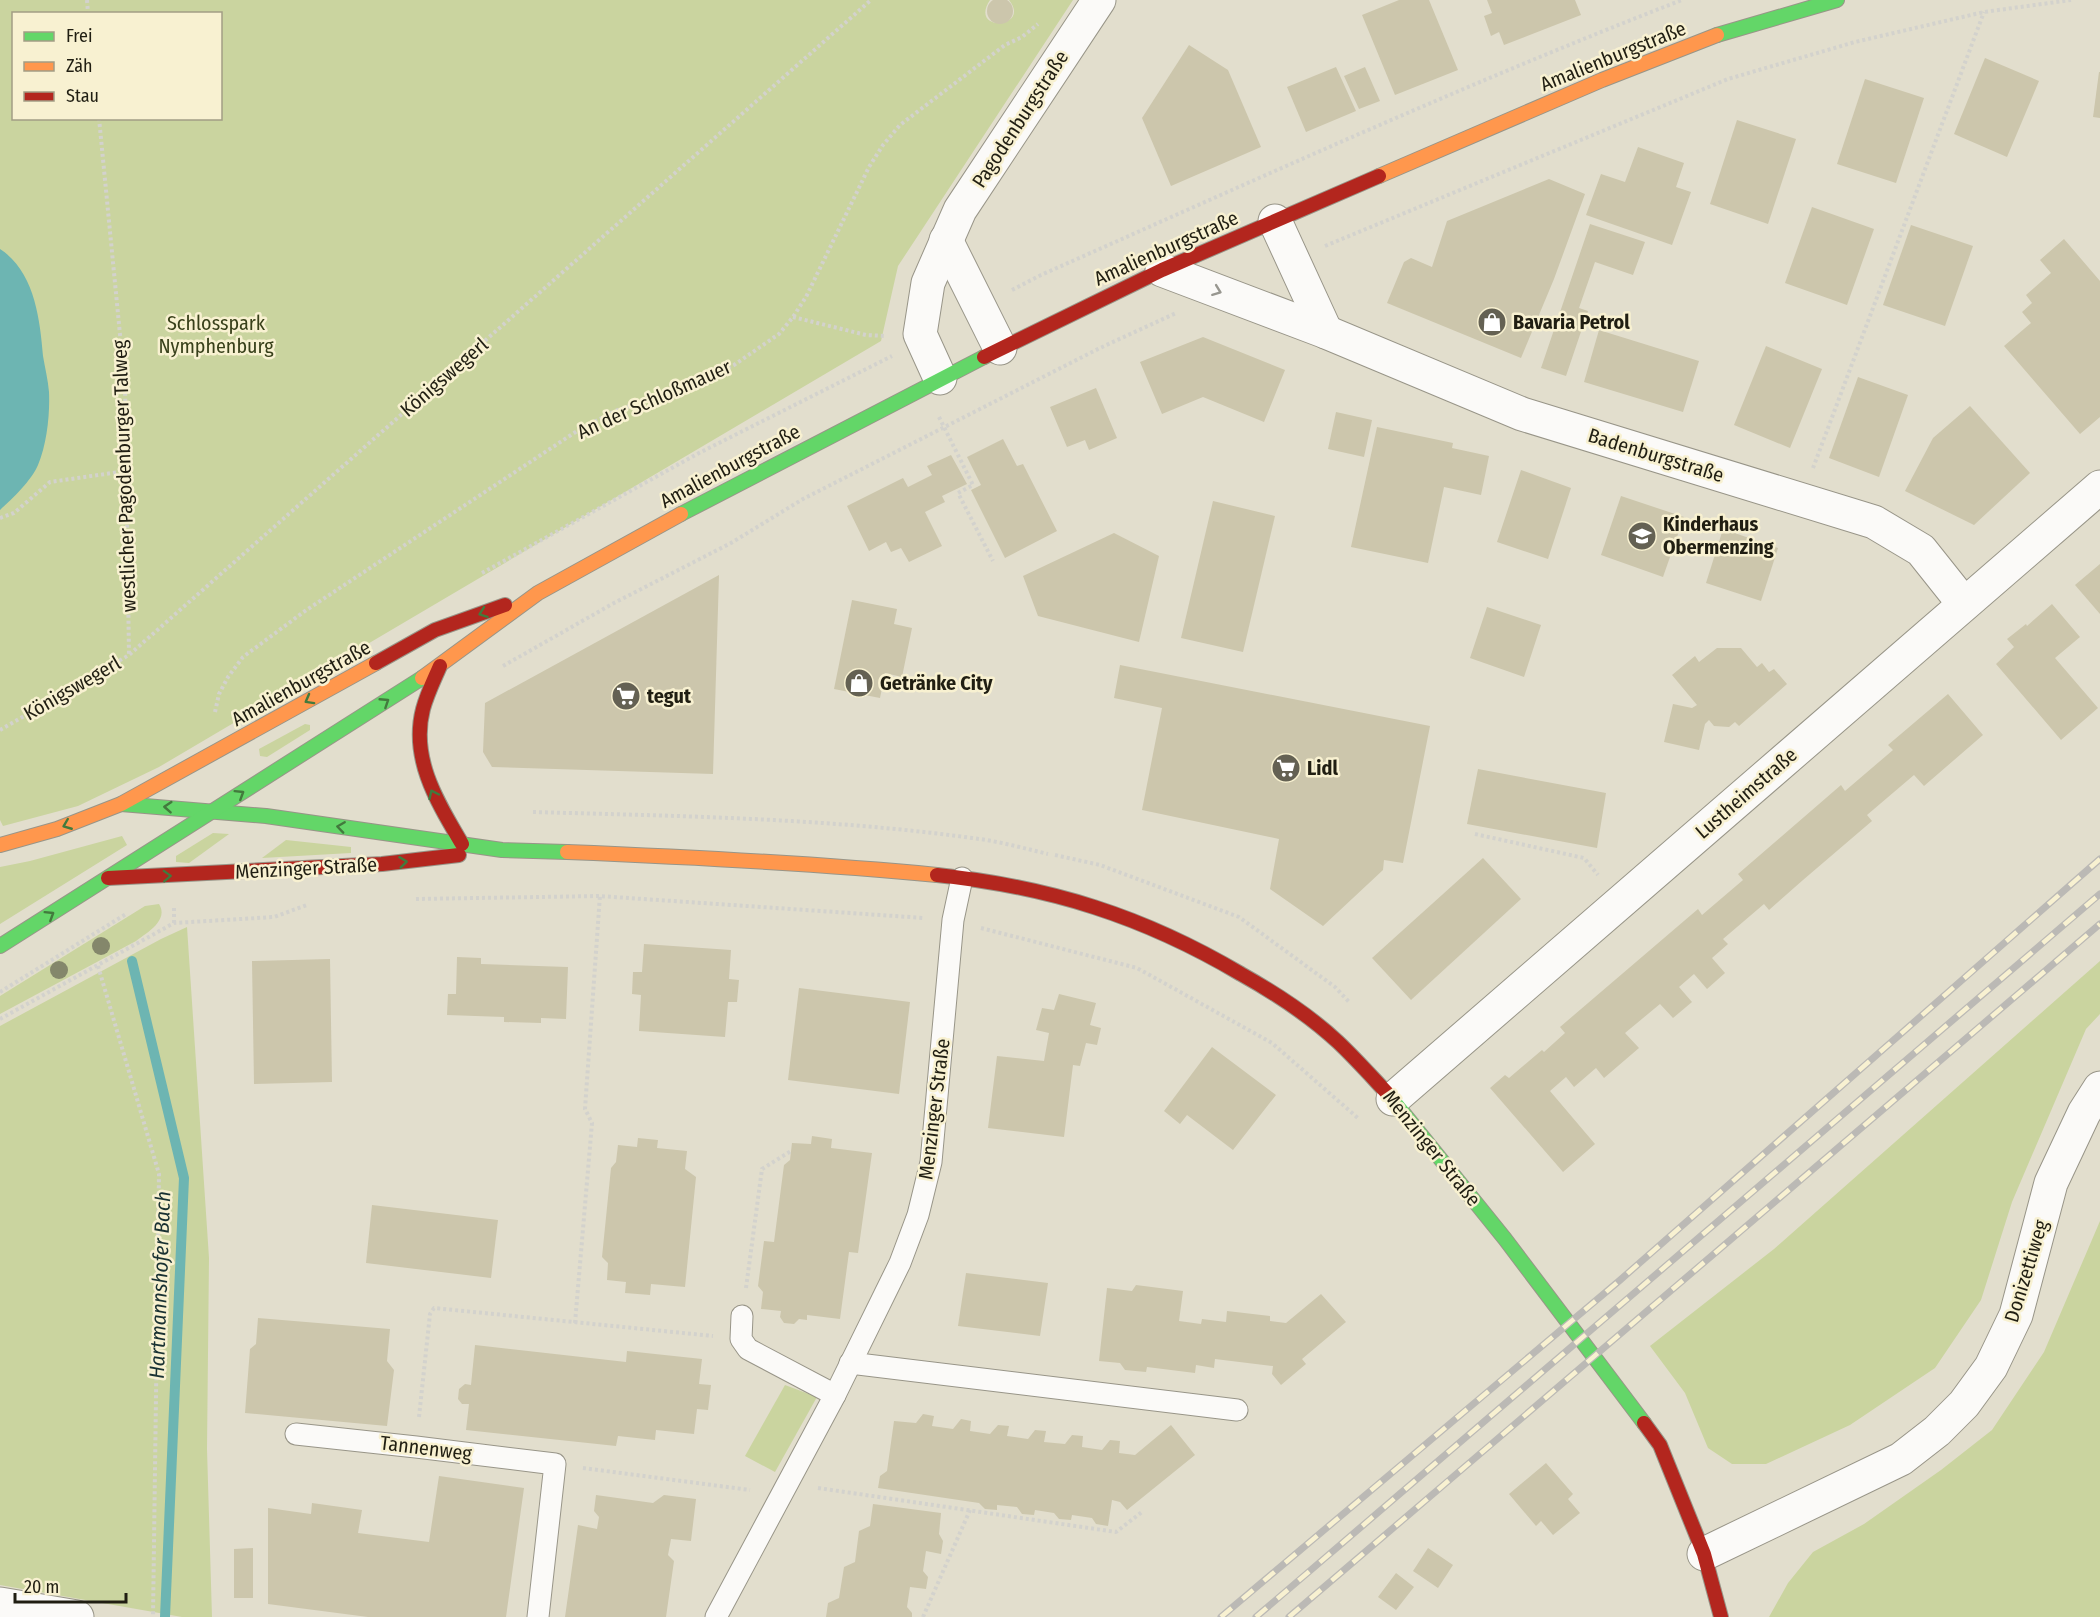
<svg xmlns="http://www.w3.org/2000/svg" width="2100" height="1617" font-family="'Fira Sans Condensed',sans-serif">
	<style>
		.green { fill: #cad49f; fill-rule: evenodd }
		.water { fill: #6db5b2 }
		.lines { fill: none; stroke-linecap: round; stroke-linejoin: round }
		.stream { stroke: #6db5b2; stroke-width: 10 }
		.building { fill: #ccc6ac }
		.lane-casing { stroke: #989588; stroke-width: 23 }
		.street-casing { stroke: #989588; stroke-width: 35 }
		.fast-casing { stroke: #989588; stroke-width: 16 }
		.slow-casing { stroke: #989588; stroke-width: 16 }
		.jam-casing { stroke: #989588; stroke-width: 16 }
		.path { stroke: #d3d2cd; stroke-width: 4; stroke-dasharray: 3 3; stroke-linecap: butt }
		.lane { stroke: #fbfaf8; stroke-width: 21 }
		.street { stroke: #fbfaf8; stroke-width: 33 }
		.fast { stroke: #63d668; stroke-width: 14 }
		.slow { stroke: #ff974d; stroke-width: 14 }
		.jam { stroke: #b3261e; stroke-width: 14 }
		.rail-casing { stroke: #bbb9b5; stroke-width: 7 }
		.rail { stroke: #f8f1d1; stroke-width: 4.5; stroke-dasharray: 14; stroke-linecap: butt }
		.tree { fill: #84876b }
		.oneway { stroke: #989790 }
		.oneway2 { stroke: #427a3d }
		.labels { text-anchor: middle; stroke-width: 5; stroke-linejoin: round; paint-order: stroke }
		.street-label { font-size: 20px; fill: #201e12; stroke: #f8f1d1 }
		.poi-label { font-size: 20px; font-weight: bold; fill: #201e12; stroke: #f8f1d1; text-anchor: start }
		.park-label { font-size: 20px; fill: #38401a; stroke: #f8f1d1 }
		.water-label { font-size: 21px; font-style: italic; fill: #193132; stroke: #f8f1d1 }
	</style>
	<rect width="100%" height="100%" fill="#e2decd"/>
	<!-- green -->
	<g class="green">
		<path d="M0 0H990C968 33 1032 28 1009 0H1073L898 266 881 341 159 767 78 806 3 826 0 820ZM14 14H220V118H14Z"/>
		<path d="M305 724 310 725V730L267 757 260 756 259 749Z"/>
		<path d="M213 833 229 834 189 863 176 862V856Z"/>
		<path d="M122 836 127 845 0 924V867L30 861Z"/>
		<path d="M286 840 351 847V853L262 858Z"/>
		<path d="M159 904C169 920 148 932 136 941L0 1014V996L145 906Z"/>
		<path d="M187 927 209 1258 207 1449 212 1617H182L0 1585V1026L161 939Z"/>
		<path d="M2100 961V1014L2086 1029 2012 1202 1981 1300 1935 1368 1850 1425 1766 1464H1732L1708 1448 1685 1393 1650 1346 1774 1249Z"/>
		<path d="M2100 1221V1617H1769L1788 1583 1813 1552 1864 1524 1941 1470 1992 1430 2044 1352Z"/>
		<path d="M785 1385 817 1397 775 1472 745 1456Z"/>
	</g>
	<!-- water -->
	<path class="water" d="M0 249C34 271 40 318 43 356 45 368 48 380 49 392 50 414 47 444 38 465 32 480 12 499 0 510Z"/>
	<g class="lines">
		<!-- stream -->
		<path class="stream" d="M132 961 184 1178 165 1617"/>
	</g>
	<!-- building -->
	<g class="building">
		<circle cx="1000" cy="11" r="13"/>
		<path d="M1399 0H1429L1458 70 1395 95 1362 15Z"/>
		<path d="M1487 0H1575L1581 15 1504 45 1499 32 1491 36 1484 16 1492 13Z"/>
		<path d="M1189 45 1228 70 1261 147 1171 186 1142 118Z"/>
		<path d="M1985 58 2039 81 2007 157 1954 134Z"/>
		<path d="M1336 67 1356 111 1306 132 1287 87Z"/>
		<path d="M1365 67 1380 101 1359 109 1344 76Z"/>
		<path d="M2099 72H2100V118L2093 117Z"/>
		<path d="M1865 79 1924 98 1896 183 1837 164Z"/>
		<path d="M1737 120 1796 139 1768 224 1710 204Z"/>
		<path d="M1638 147 1684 163 1676 187 1691 192 1672 245 1586 215 1601 174 1625 182Z"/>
		<path d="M1549 179 1585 194 1554 279 1521 358 1387 303 1404 262 1411 258 1432 267 1447 221Z"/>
		<path d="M1812 207 1874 229 1847 305 1785 283Z"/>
		<path d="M1590 224 1645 242 1633 275 1595 262 1579 308 1588 311 1566 376 1541 368Z"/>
		<path d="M1911 225 1973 246 1945 326 1883 305Z"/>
		<path d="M2064 239 2100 281V417L2080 434 2004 346 2031 323 2022 312 2032 303 2026 295 2051 273 2040 260Z"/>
		<path d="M1599 330 1699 361 1683 412 1584 382Z"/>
		<path d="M1203 337 1285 370 1264 422 1203 397 1162 414 1140 362Z"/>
		<path d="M1766 346 1822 369 1790 448 1734 425Z"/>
		<path d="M1858 377 1908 395 1879 477 1829 458Z"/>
		<path d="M1096 388 1117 438 1089 450 1085 440 1067 447 1050 407Z"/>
		<path d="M1970 406 2030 473 1974 525 1905 491 1933 438Z"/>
		<path d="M1336 412 1372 420 1364 457 1328 449Z"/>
		<path d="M1377 427 1453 443 1452 448 1489 456 1481 495 1444 487 1428 563 1351 547Z"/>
		<path d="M1003 439 1017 466 1023 464 1057 531 1005 558 971 490 981 485 967 457Z"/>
		<path d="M951 455 967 484 942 496 945 502 925 512 942 546 909 562 901 548 891 552 886 542 869 551 847 506 903 478 908 487 932 475 927 466Z"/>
		<path d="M1521 470 1571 488 1548 559 1497 542Z"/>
		<path d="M1621 496 1684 517 1663 577 1601 555Z"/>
		<path d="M1213 501 1275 516 1243 652 1181 638Z"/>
		<path d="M1723 529 1778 548 1761 601 1706 583Z"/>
		<path d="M1114 533 1159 556 1139 642 1038 616 1023 576Z"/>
		<path d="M2100 564V614L2075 585Z"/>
		<path d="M719 575 713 774 492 767 483 752 485 703Z"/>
		<path d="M852 600 897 609 894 624 912 628 902 677 885 673 880 698 834 689Z"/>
		<path d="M2052 604 2080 637 2055 658 2098 708 2061 740 1996 664 2014 647 2007 639 2026 624 2027 626Z"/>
		<path d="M1487 607 1541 625 1524 677 1470 658Z"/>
		<path d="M1717 648H1741L1757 667 1762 663 1769 672 1774 669 1787 684 1739 726 1735 722 1729 727 1714 726 1709 720 1705 724 1699 750 1664 742 1673 704 1692 708 1697 705 1672 675 1695 656 1699 662Z"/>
		<path d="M1120 665 1430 726 1403 863 1384 860 1383 870 1323 926 1270 889 1279 839 1142 810 1162 708 1114 698Z"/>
		<path d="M1948 694 1983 735 1924 786 1914 775 1867 815 1872 821 1803 880 1769 910 1764 904 1723 939 1728 944 1712 958 1725 973 1707 989 1694 974 1679 987 1692 1002 1673 1018 1660 1004 1625 1033 1639 1048 1604 1078 1596 1068 1574 1087 1566 1077 1550 1091 1595 1144 1563 1172 1490 1088 1505 1075 1509 1078 1542 1050 1544 1052 1565 1033 1560 1027 1698 909 1702 915 1743 880 1738 874 1841 785 1845 791 1893 750 1888 745Z"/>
		<path d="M1478 769 1606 793 1597 848 1467 824Z"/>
		<path d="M1483 858 1521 899 1411 1000 1372 958Z"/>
		<path d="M644 944 731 950 729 979 739 980 737 1002H728L725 1037 639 1031 641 995 632 994 633 972H642Z"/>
		<path d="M457 957 481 958V964L568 967 566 1019 541 1018V1023L504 1022V1017L447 1015 448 994H456Z"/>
		<path d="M330 959 332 1082 254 1084 252 961Z"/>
		<path d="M799 988 910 1002 899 1094 788 1080Z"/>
		<path d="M1059 994 1096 1003 1090 1025 1101 1028 1097 1045 1086 1043 1080 1066 1073 1065 1064 1137 988 1128 997 1056 1044 1061 1049 1033 1036 1030 1042 1008 1054 1010Z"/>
		<path d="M1212 1047 1276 1095 1233 1150 1187 1115 1180 1124 1164 1111Z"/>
		<path d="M812 1136 832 1139 831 1148 872 1153 858 1253 849 1252 840 1319 807 1315V1320L799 1319 794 1324 784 1323 780 1317 781 1311 761 1309 763 1292 758 1286 764 1241 774 1242 784 1165 790 1160 792 1143 811 1144Z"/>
		<path d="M638 1138 658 1140 657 1148 687 1151 685 1169 696 1177 685 1287 651 1284 650 1295 625 1293 626 1282 607 1280 608 1263 602 1257 611 1168 616 1162 618 1145 637 1147Z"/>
		<path d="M372 1205 498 1220 491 1278 366 1263Z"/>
		<path d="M966 1273 1048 1283 1040 1336 958 1326Z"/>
		<path d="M1136 1285 1183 1291 1179 1321 1201 1324 1202 1319 1226 1322 1227 1311 1270 1316V1321L1286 1323 1321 1294 1346 1322 1302 1359 1306 1364 1281 1385 1272 1374 1273 1366 1215 1359 1214 1368 1196 1365 1195 1373 1147 1367 1146 1372 1125 1370 1120 1363 1099 1361 1107 1288 1132 1291Z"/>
		<path d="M258 1318 390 1329 387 1361 394 1370 387 1426 245 1413 250 1349 256 1344Z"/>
		<path d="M475 1345 626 1362 627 1351 702 1359 699 1384 711 1385 708 1410 697 1409 694 1434 656 1430 655 1440 618 1436 616 1446 466 1430 469 1404H462L458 1399 459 1389 465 1384 471 1385Z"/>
		<path d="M923 1414 934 1416 932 1426 953 1429 961 1419 971 1421 970 1431 990 1434 998 1425 1009 1426 1007 1436 1028 1439 1035 1430 1046 1431 1044 1442 1065 1444 1072 1435 1083 1436 1082 1447 1102 1450 1110 1440 1120 1441 1119 1453 1135 1455 1171 1425 1195 1455 1127 1510 1120 1502 1112 1500 1108 1526 1096 1524 1092 1518 1072 1515 1071 1520 1059 1519 1054 1513 1035 1510 1034 1515 1022 1514 1017 1507 997 1505V1510L985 1509 979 1503 878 1488 880 1476 887 1471 894 1421 916 1423Z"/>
		<path d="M1546 1463 1573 1494 1568 1499 1580 1513 1553 1535 1541 1521 1536 1526 1509 1494Z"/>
		<path d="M439 1476 524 1488 506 1617H368L268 1604V1508L311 1514 312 1503 362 1510 358 1533 429 1542Z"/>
		<path d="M596 1495 653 1503 664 1495 696 1499 691 1541 671 1539 668 1555 674 1561 666 1617H565L578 1525 597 1529 599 1517 594 1511Z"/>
		<path d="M873 1504 941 1513 939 1534 943 1541 941 1554 926 1551 923 1571 928 1577 926 1589 910 1587 907 1607 912 1613V1617H826L828 1603 839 1598 844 1567 855 1562 859 1531 870 1526Z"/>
		<path d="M253 1548V1598H234V1549Z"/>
		<path d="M1428 1548 1453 1565 1438 1588 1413 1571Z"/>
		<path d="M1396 1573 1414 1587 1396 1610 1378 1597Z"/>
	</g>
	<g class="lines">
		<!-- lane casing -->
		<g class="lane-casing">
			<g id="lane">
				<path d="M742 1316 741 1339 748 1349 835 1395"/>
				<path d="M850 1363 1237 1410"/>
				<path d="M296 1434 416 1447 555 1464 538 1617"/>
				<path d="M716 1617 835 1395 900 1263 918 1215 931 1162 953 920 962 878"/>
			</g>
		</g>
		<!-- street casing -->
		<g class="street-casing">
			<g id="street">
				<path d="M1275 221 1326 332"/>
				<path d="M946 240 1000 348"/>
				<path d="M1162 270 1326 332 1522 414 1874 522 1921 550 1964 604"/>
				<path d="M940 378 920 334 928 283 960 210 1099 0"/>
				<path d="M1393 1099 2100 487"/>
				<path d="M1704 1554 1901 1459 1937 1431 1964 1404 1991 1367 2016 1315 2051 1183 2084 1113 2100 1088"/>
				<path d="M0 1604 77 1617"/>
			</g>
		</g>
		<!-- fast casing -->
		<g class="fast-casing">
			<g id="fast">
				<path d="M1717 35 1837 0"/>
				<path d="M681 514 984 357"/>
				<path d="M121 804 266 816 502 850 567 852"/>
				<path d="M0 946 422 678"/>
				<path d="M1388 1094 1505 1239 1644 1423"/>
			</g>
		</g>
		<!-- slow casing -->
		<g class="slow-casing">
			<g id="slow">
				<path d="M1379 176 1602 80 1717 35"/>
				<path d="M422 678 538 593 681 514"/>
				<path d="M0 845 57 829 121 804 376 663"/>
				<path d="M567 852C691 857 814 863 937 875"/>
			</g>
		</g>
		<!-- jam casing -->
		<g class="jam-casing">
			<g id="jam">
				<path d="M984 357 1162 270 1379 176"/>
				<path d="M376 663 435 630 505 605"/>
				<path d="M440 666C434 680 427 694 423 709 410 759 438 803 462 844"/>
				<path d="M937 875C1050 887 1143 916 1241 974 1275 993 1309 1015 1338 1042 1355 1058 1372 1077 1388 1094"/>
				<path d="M108 878 382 864 459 855"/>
				<path d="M1644 1423 1660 1445 1704 1554 1721 1617"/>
			</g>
		</g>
		<!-- path -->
		<g class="path">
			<path d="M87 0 88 14"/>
			<path d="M99 118 125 386 129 655"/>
			<path d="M1325 246 1728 79 1855 42 1984 12 2071 0"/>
			<path d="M1012 290 1041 275C1253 181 1465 84 1682 0"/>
			<path d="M793 317 866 335 885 336"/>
			<path d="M939 417 973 485 958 493 993 561"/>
			<path d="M1813 468 1984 12"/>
			<path d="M0 518 14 513 50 482 126 471"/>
			<path d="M482 573 699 453 892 356"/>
			<path d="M503 666 614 603 731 543 803 499 1100 348 1176 313"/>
			<path d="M215 712 219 694 228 677 243 657 305 611 577 431 615 411 679 390 734 365 779 334 793 317 806 297 869 167 883 145 900 125 1005 45 1022 37 1038 24"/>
			<path d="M0 730 129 655 871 0"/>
			<path d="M533 812C679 816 827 818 972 838 998 841 1023 848 1048 854"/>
			<path d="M1475 834 1584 858 1598 875"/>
			<path d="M1055 855 1100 865 1239 917 1335 987 1350 1003"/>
			<path d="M416 899 599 896 924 918"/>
			<path d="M174 923V908"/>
			<path d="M981 928 1137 968 1272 1043 1359 1119"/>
			<path d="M98 966 159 1174 153 1617"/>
			<path d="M0 992 126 914"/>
			<path d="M0 1019 174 923 274 917 307 905"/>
			<path d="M746 1288 762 1169 791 1151"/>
			<path d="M575 1323 592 1123 585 1109 600 895"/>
			<path d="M419 1417 430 1314 434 1308 713 1336"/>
			<path d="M583 1468 750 1490"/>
			<path d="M818 1488 1116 1532 1142 1512"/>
			<path d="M923 1617 970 1510"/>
		</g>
		<!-- lane -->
		<use href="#lane" class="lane"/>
		<!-- street -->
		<use href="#street" class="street"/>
		<!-- fast -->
		<use href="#fast" class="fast"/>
		<!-- slow -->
		<use href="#slow" class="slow"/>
		<!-- jam -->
		<use href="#jam" class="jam"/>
		<!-- rail casing -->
		<g class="rail-casing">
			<g id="rail">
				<path d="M1221 1617 1619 1281 2100 859"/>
				<path d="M1256 1617 2100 894"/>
				<path d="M1289 1617 2100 924"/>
			</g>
		</g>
		<!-- rail -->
		<use href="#rail" class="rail"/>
	</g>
	<!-- trees -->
	<g class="tree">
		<circle cx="101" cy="946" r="9"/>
		<circle cx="59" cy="970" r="9"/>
	</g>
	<!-- one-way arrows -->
	<defs><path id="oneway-chevron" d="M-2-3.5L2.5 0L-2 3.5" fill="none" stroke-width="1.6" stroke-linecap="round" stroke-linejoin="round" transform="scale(1.5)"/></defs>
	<use class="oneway" href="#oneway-chevron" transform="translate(1217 291) rotate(21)"/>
	<g class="oneway2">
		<use href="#oneway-chevron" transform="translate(483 613) rotate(160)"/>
		<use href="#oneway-chevron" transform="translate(309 700) rotate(151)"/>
		<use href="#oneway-chevron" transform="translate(385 702) rotate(-33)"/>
		<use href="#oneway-chevron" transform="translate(240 794) rotate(-32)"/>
		<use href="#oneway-chevron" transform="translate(433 794) rotate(-115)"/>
		<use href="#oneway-chevron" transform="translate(168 807) rotate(-176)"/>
		<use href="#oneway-chevron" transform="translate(67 825) rotate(158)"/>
		<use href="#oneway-chevron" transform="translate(341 827) rotate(-172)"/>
		<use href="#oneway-chevron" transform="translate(403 862) rotate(-7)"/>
		<use href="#oneway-chevron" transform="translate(167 876) rotate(-2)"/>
		<use href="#oneway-chevron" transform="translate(50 915) rotate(-32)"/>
	</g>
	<!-- icons -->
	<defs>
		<g id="shop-disc" transform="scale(1.5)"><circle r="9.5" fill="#646153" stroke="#f8f1d1"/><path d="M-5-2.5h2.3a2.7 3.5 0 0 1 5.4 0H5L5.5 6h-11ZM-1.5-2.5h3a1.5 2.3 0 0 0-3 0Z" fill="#fff"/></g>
		<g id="school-disc" transform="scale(1.5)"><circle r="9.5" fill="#646153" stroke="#f8f1d1"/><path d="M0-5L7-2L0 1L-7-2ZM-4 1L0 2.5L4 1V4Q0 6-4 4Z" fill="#fff"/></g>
		<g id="supermarket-disc" transform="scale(1.5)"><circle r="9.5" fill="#646153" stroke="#f8f1d1"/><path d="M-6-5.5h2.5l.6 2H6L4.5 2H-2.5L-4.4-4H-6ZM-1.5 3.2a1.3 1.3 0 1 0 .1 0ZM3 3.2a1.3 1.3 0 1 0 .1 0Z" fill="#fff"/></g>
	</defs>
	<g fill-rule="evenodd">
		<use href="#shop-disc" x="1492" y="322"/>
		<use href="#school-disc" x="1642" y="536"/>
		<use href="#shop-disc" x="859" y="683"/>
		<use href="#supermarket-disc" x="626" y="696"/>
		<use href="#supermarket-disc" x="1286" y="768"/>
	</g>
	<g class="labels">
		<!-- street labels -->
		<g class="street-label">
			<text transform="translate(1613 56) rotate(-22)" y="7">Amalienburgstraße</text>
			<text transform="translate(1020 119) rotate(-57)" y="7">Pagodenburgstraße</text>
			<text transform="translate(1166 248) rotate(-24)" y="7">Amalienburgstraße</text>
			<text transform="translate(444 377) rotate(-41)" y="7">Königswegerl</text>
			<text transform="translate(654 399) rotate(-24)" y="7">An der Schloßmauer</text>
			<text transform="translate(1656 455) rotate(17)" y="7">Badenburgstraße</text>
			<text transform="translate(730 466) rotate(-28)" y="7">Amalienburgstraße</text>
			<text transform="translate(124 476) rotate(-92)" y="7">westlicher Pagodenburger Talweg</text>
			<text transform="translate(301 683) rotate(-29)" y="7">Amalienburgstraße</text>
			<text transform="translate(72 688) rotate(-30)" y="7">Königswegerl</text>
			<text transform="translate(1746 793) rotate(-41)" y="7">Lustheimstraße</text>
			<text transform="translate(306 868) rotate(-3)" y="7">Menzinger Straße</text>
			<text transform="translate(934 1109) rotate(-83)" y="7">Menzinger Straße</text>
			<text transform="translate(1432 1148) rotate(51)" y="7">Menzinger Straße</text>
			<text transform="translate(2026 1271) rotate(-73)" y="7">Donizettiweg</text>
			<text transform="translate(426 1448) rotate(7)" y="7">Tannenweg</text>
		</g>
		<!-- poi labels -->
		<g class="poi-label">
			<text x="1513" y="329">Bavaria Petrol</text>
			<text x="1663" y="531">Kinderhaus<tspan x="1663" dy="23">Obermenzing</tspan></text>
			<text x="880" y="690">Getränke City</text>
			<text x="647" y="703">tegut</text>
			<text x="1307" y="775">Lidl</text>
		</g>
		<!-- park labels -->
		<g class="park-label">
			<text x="216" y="330">Schlosspark<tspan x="216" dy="23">Nymphenburg</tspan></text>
		</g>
		<!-- water labels -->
		<g class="water-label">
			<text transform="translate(160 1285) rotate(-88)" y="7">Hartmannshofer Bach</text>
		</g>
	</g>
	<!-- legend -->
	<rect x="12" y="12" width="210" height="108" fill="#f8f1d1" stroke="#a29d85" stroke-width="1.5"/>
	<rect x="24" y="32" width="30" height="9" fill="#63d668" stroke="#a29d85" stroke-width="1.5"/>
	<text x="66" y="42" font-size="18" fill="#201e12">Frei</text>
	<rect x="24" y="62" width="30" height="9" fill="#ff974d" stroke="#a29d85" stroke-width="1.5"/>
	<text x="66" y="72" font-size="18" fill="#201e12">Zäh</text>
	<rect x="24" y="92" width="30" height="9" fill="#b3261e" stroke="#a29d85" stroke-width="1.5"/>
	<text x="66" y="102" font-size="18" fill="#201e12">Stau</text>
	<!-- scale -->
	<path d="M15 1593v9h111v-9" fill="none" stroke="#201e12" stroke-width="3"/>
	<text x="24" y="1593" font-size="18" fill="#201e12" stroke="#f8f1d1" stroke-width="4.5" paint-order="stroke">20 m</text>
</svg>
